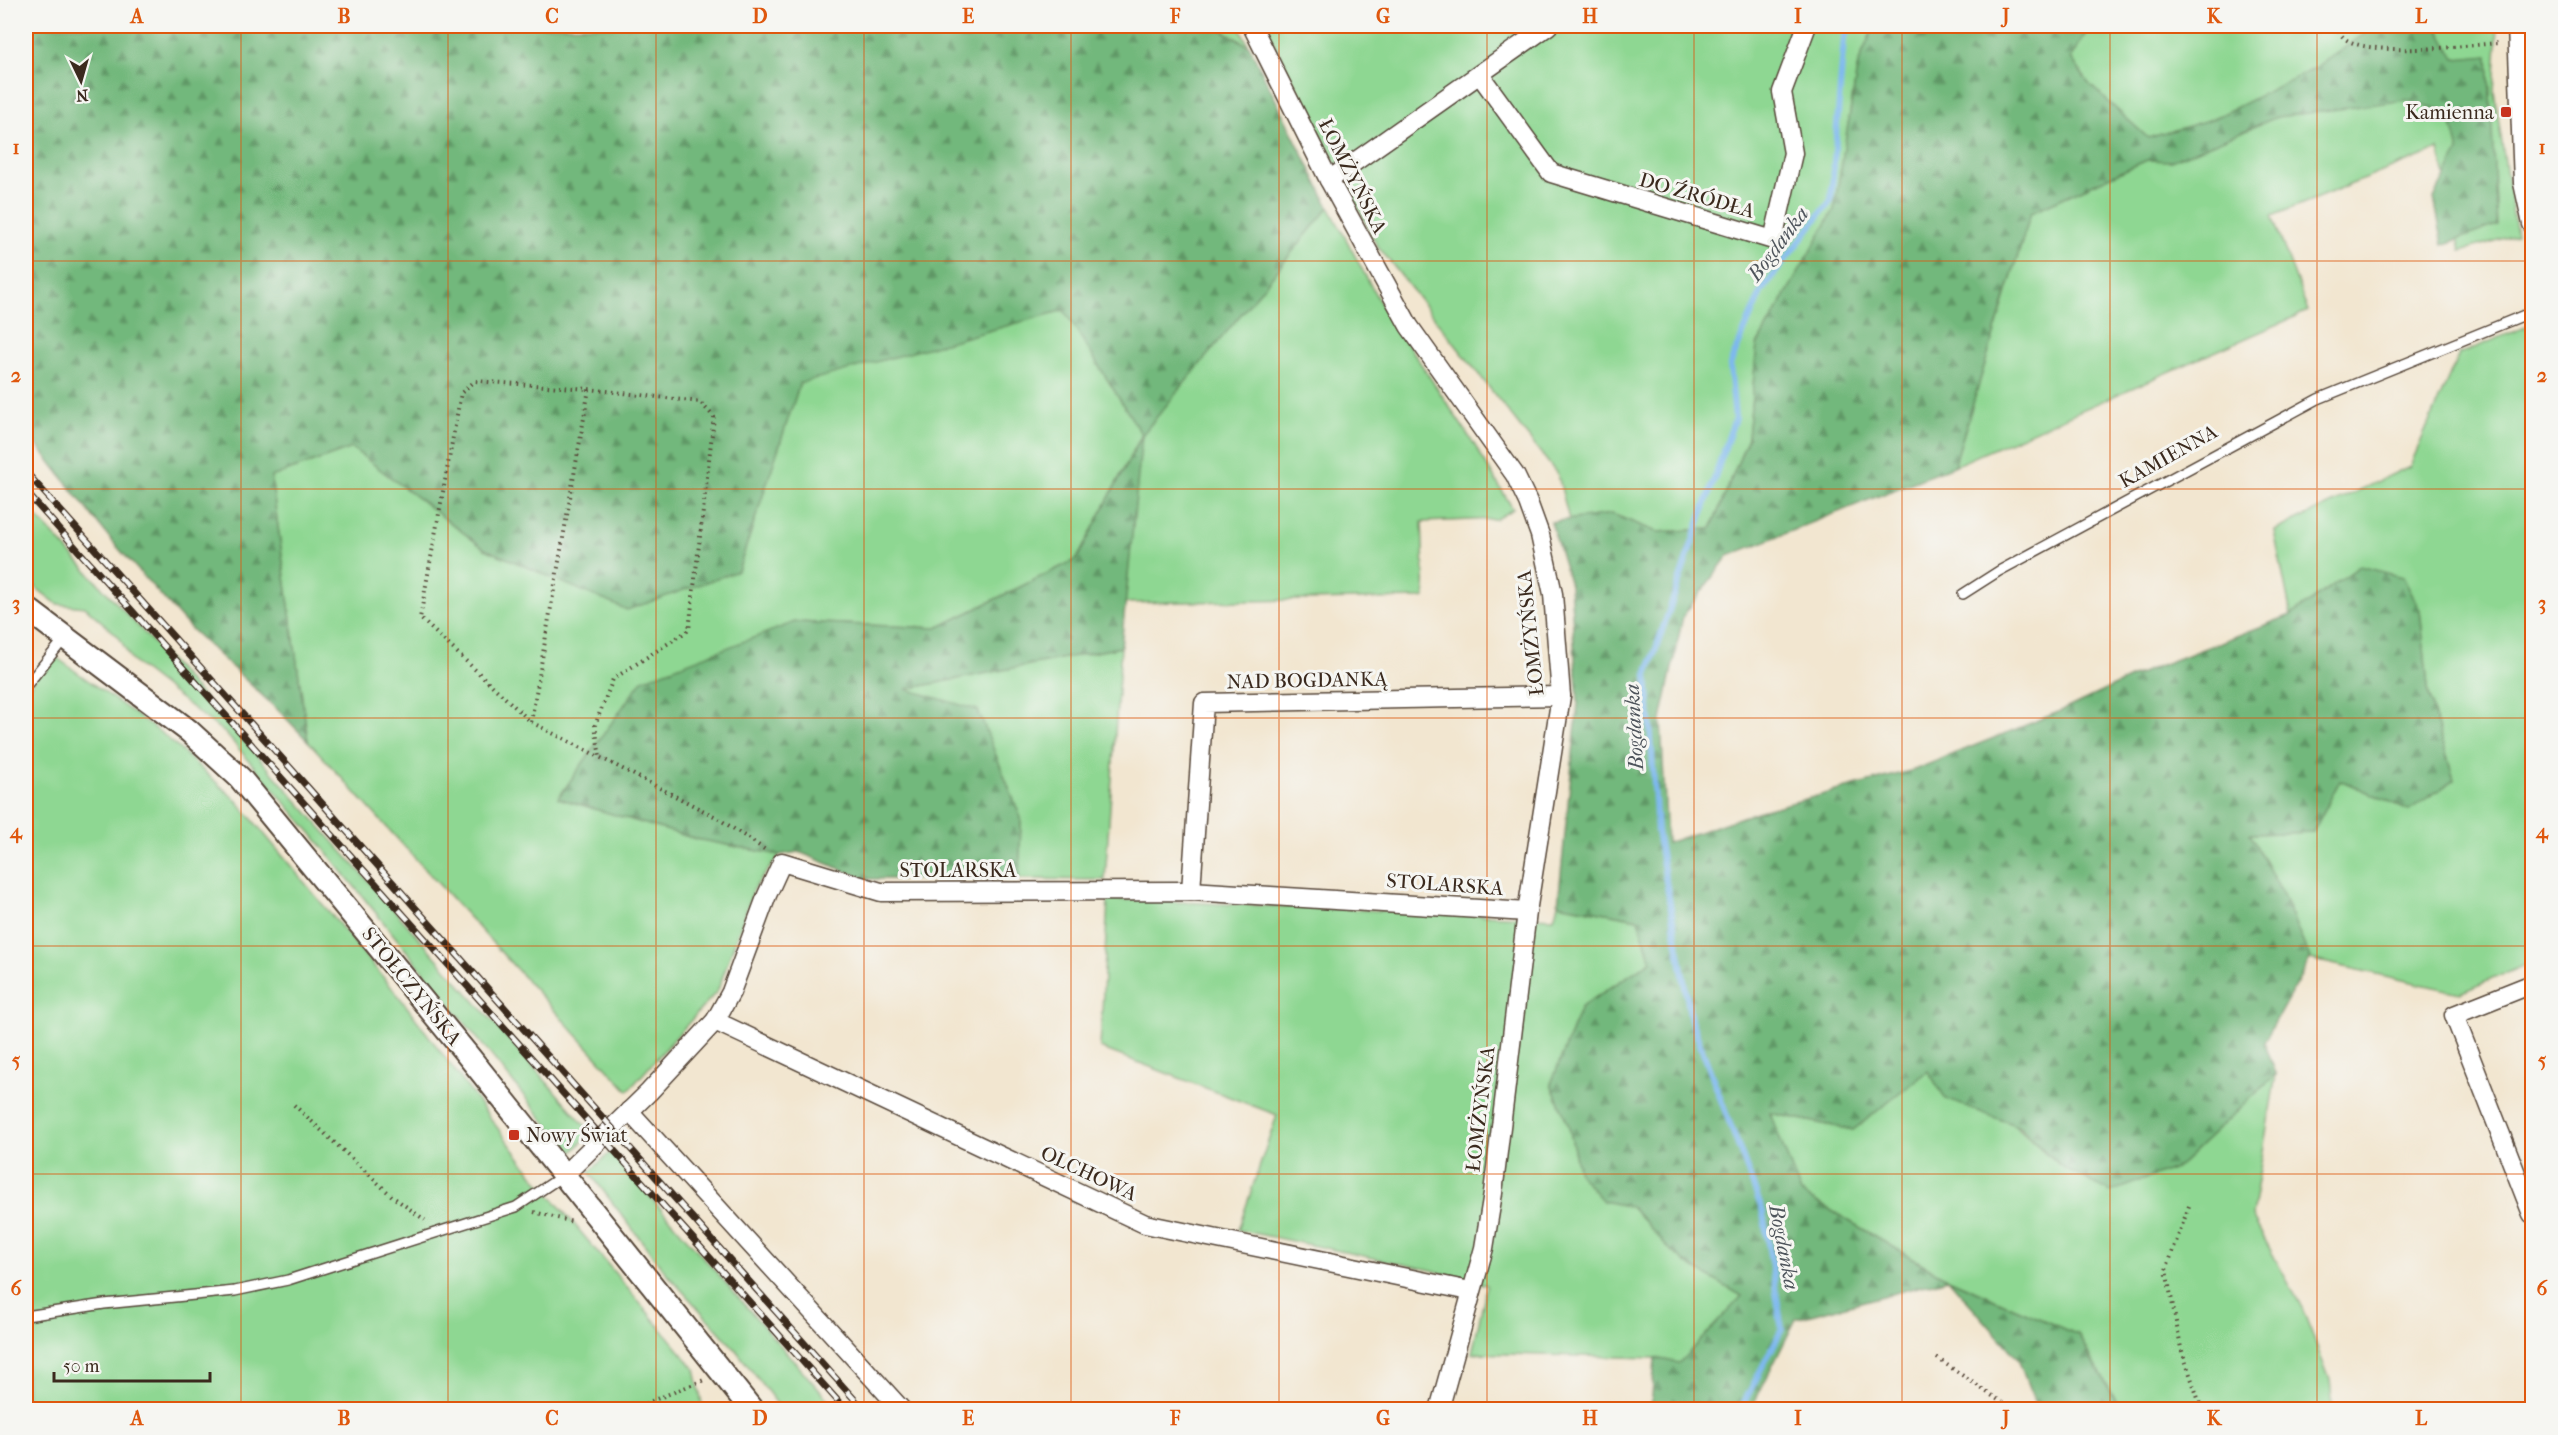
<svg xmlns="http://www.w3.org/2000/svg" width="2558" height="1435" font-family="'IM FELL French Canon',serif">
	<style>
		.green { fill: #8ed792; stroke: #648058; stroke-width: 1.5 }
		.forest { fill: url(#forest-firs); stroke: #56714d; stroke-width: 1.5 }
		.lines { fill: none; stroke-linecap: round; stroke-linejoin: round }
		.stream { stroke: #7db8ee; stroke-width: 6 }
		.service-casing { stroke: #564639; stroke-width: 12 }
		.minor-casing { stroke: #564639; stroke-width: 21 }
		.tertiary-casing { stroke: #564639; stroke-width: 26 }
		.path { stroke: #564639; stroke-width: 4; stroke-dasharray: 1.5 4.5; stroke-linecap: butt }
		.service { stroke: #fff; stroke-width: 9 }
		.minor { stroke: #fff; stroke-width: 18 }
		.tertiary { stroke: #fff; stroke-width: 22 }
		.rail-casing { stroke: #3b2a1e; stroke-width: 7 }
		.rail { stroke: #f6f6f2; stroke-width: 4.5; stroke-dasharray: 14; stroke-linecap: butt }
		.grid { fill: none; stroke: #df570d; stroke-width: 1.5; stroke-opacity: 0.55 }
		.poi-dot { fill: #c8321e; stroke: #f6f6f2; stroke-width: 2 }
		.labels { text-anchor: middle; stroke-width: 6; stroke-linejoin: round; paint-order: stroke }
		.poi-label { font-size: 20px; fill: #3b2a1e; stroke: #f6f6f2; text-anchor: end }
		.street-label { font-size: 20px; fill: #3b2a1e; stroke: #f6f6f2 }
		.water-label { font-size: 21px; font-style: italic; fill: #4f555c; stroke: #f6f6f2 }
		.neatline { fill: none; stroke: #df570d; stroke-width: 2 }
		.grid-label { font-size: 20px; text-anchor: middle; font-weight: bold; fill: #df570d }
	</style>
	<defs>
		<pattern id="forest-firs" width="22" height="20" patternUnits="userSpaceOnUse" patternTransform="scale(1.5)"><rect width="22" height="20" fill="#72b87c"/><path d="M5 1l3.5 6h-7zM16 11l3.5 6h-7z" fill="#5f9665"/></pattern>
	</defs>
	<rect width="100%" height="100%" fill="#f6f6f2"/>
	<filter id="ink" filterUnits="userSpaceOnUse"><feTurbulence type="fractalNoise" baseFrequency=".0167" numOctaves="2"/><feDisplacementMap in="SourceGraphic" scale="12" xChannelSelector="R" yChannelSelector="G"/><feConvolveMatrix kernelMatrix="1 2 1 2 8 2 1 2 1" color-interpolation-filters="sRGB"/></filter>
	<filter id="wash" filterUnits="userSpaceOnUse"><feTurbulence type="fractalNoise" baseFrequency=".008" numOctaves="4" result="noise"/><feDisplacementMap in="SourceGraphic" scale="24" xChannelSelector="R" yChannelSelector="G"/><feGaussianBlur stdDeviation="1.35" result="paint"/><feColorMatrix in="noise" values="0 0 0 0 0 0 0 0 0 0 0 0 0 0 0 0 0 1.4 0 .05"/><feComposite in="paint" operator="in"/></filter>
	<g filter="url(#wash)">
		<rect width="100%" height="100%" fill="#f2e6d0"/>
		<!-- green -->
		<g class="green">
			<path d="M1215 26H1239L1249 46Z"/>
			<path d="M1265 26H1874L1858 64 1834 210 1757 345 1748 438 1711 529 1657 532 1612 514 1569 520 1558 475 1377 245Z"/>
			<path d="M2090 26H2498L2494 91 2516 235 2461 251 2439 149 2272 216 2308 311 1954 466 2031 212 2147 160 2148 138 2089 84 2071 58Z"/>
			<path d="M1329 207 1378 299 1474 444 1513 509 1496 519 1422 522 1425 598 1124 603 1141 436 1077 559 937 628 795 622 559 798 696 839 780 855 754 888 718 990 628 1091 308 741 271 477 352 448 485 549 738 571 800 382 1064 310 1142 434Z"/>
			<path d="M2532 324V962L2460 993 2310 959 2283 895 2249 834 2313 832 2340 780 2409 810 2454 780 2429 697 2420 610 2360 566 2291 615 2274 531 2410 466 2459 354Z"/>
			<path d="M26 505 245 742 591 1132 571 1154 312 834 226 734 132 661 119 637 85 607 57 604 26 580Z"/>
			<path d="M1121 647 1105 880 1019 879 1021 818 905 689Z"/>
			<path d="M53 655 164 735 237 801 402 1000 529 1170 695 1369 703 1409H26V691Z"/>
			<path d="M1108 899 1554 918 1558 904 1638 919 1651 961 1581 1007 1551 1084 1569 1126 1579 1174 1632 1207 1666 1246 1687 1264 1743 1296 1679 1364 1655 1358 1472 1353 1487 1285 1431 1270 1238 1230 1277 1115 1100 1048Z"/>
			<path d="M1928 1071 1946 1099 2014 1124 2059 1165 2178 1167 2276 1074 2252 1216 2302 1308 2330 1380 2333 1409H2121L2078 1335 1948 1279 1801 1193 1769 1113 1853 1130Z"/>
			<path d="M611 1152 836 1409H781L736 1350 667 1274 589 1172Z"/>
		</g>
		<!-- forest -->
		<g class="forest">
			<path d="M26 26H1215L1249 46 1329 207 1142 435 1121 647 906 689 978 710 1021 818 1019 879H865L799 852 780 855 696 839 558 798 642 680 795 622 937 628 1077 559 1142 435 1064 310 800 383 738 571 627 610 485 549 352 448 271 477 308 741 280 712 191 629 112 541 26 431Z"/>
			<path d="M1874 26H2090L2071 58 2089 84 2148 138 2215 118 2315 68 2376 26H2437L2455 59 2488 56 2497 225 2443 245 2434 198 2459 151 2449 112 2407 100 2277 117 2171 161 2147 160 2031 212 1954 466 1728 556 1683 616 1661 720 1667 843 1757 812 1914 770 2061 711 2143 672 2291 615 2360 566 2403 577 2420 610 2429 697 2454 780 2409 810 2340 780 2313 832 2250 834 2283 895 2310 959 2264 1042 2276 1074 2178 1167 2110 1192 2059 1165 2020 1127 1946 1099 1928 1071 1853 1130 1770 1113 1801 1193 1948 1279 2078 1335 2121 1409H2037L2018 1359 1948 1279 1796 1319 1751 1409H1651L1655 1358 1679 1363 1742 1296 1687 1264 1666 1246 1632 1207 1603 1201 1579 1174 1569 1126 1551 1084 1581 1007 1651 961 1638 919 1558 904 1578 703 1570 585 1551 522 1612 514 1657 532 1711 529 1748 438 1757 345 1834 210 1858 64Z"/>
		</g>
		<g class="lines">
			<!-- stream -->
			<path class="stream" d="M1740 1410 1782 1329 1763 1212 1691 1020 1657 831 1647 675 1735 418 1730 365 1761 292 1831 200 1844 38 1851 26"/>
		</g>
	</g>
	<g filter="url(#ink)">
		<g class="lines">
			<!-- service casing -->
			<g class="service-casing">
				<g id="service">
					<path d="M1963 594 1999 571 2318 399 2532 312"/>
					<path d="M26 686 65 638"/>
					<path d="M26 1316 104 1304 235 1291 288 1280 516 1207 564 1175"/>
				</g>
			</g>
			<!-- minor casing -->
			<g class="minor-casing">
				<g id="minor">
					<path d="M1252 26 1329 180 1409 326 1515 475 1528 502 1540 535 1553 594 1561 696 1527 912 1493 1193 1484 1248 1439 1410"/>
					<path d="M2517 26 2523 183 2532 224"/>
					<path d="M1480 75 1551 173 1773 240 1793 153 1782 92 1806 28"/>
					<path d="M1329 180 1548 26"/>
					<path d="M1191 891 1204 703 1561 696"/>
					<path d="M2532 984 2454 1015 2532 1214"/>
					<path d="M715 1021 1145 1224 1470 1291"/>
					<path d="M629 1111 902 1410"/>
					<path d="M564 1175 649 1092 715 1021 731 992 767 895 782 862 881 892 1191 891 1527 912"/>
				</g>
			</g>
			<!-- tertiary casing -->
			<g class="tertiary-casing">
				<path id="tertiary" d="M26 608 189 731 240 778 470 1058 752 1410"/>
			</g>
			<!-- path -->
			<g class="path">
				<path d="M2335 26C2337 29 2340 34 2343 37 2366 59 2467 45 2499 43"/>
				<path d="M589 389 700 402 714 417 689 630 613 679 595 725 600 758"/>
				<path d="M531 722 589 389 475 381 461 393 420 618 531 722 716 817 767 851"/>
				<path d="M294 1105 393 1197 425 1220"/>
				<path d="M2189 1206 2166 1270 2181 1348 2202 1410"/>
				<path d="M534 1212 573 1222"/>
				<path d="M1937 1358 2013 1410"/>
				<path d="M629 1410 704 1380"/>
			</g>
			<!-- service -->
			<use href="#service" class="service"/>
			<!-- minor -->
			<use href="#minor" class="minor"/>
			<!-- tertiary -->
			<use href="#tertiary" class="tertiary"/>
			<!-- rail casing -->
			<g class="rail-casing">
				<g id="rail">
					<path d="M26 472 864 1410"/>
					<path d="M26 492 846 1410"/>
				</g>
			</g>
			<!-- rail -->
			<use href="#rail" class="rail"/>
		</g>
	</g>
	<!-- grid -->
	<path class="grid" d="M241 26V1410M448 26V1410M656 26V1410M864 26V1410M1071 26V1410M1279 26V1410M1487 26V1410M1694 26V1410M1902 26V1410M2110 26V1410M2317 26V1410M26 261H2532M26 489H2532M26 718H2532M26 946H2532M26 1174H2532"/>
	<!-- markers -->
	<g class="poi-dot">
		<rect x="2500" y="106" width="12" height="12" rx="3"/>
		<rect x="508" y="1129" width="12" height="12" rx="3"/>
	</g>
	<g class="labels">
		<!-- poi labels -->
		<g class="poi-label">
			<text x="2494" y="119">Kamienna</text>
			<text x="526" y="1142" text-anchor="start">Nowy Świat</text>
		</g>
		<!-- street labels -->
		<g class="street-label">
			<text transform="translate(1353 176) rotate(63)" y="7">ŁOMŻYŃSKA</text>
			<text transform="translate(1697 195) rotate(16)" y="7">DO ŹRÓDŁA</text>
			<text transform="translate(2168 456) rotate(-29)" y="7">KAMIENNA</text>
			<text transform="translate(1530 633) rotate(-96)" y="7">ŁOMŻYŃSKA</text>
			<text transform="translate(1307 680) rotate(-1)" y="7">NAD BOGDANKĄ</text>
			<text x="958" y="877">STOLARSKA</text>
			<text transform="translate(1445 884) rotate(4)" y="7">STOLARSKA</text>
			<text transform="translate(412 986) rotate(51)" y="7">STOŁCZYŃSKA</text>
			<text transform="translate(1480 1109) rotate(-83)" y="7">ŁOMŻYŃSKA</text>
			<text transform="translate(1089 1173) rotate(25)" y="7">OLCHOWA</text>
		</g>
		<!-- water labels -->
		<g class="water-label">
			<text transform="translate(1778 244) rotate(-53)" y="7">Bogdanka</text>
			<text transform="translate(1634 727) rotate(-93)" y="7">Bogdanka</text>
			<text transform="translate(1784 1247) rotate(79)" y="7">Bogdanka</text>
		</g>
	</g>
	<!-- margin -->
	<rect width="2558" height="1435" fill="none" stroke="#f6f6f2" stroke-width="66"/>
	<!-- north arrow -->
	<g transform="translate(81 81) rotate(175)" stroke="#f6f6f2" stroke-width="4.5" paint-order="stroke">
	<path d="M0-4.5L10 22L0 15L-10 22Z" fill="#3b2a1e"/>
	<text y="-9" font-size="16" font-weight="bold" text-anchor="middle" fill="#3b2a1e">N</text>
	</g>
	<!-- scale -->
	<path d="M54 1372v9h156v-9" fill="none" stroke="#3b2a1e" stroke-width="3"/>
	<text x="63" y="1372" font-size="18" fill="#3b2a1e" stroke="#f6f6f2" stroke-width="4.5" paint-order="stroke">50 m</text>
	<rect x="33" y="33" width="2492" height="1369" class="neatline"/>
	<g class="grid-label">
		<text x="137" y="23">A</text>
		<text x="344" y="23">B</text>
		<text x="552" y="23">C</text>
		<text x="760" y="23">D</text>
		<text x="968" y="23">E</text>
		<text x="1175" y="23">F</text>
		<text x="1383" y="23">G</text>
		<text x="1590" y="23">H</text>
		<text x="1798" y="23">I</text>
		<text x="2006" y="23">J</text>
		<text x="2214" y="23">K</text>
		<text x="2421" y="23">L</text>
		<text x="16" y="154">1</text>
		<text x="2542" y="154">1</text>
		<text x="16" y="382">2</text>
		<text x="2542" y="382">2</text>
		<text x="16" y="610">3</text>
		<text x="2542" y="610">3</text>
		<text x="16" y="838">4</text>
		<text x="2542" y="838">4</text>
		<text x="16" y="1067">5</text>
		<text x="2542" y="1067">5</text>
		<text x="16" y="1295">6</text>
		<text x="2542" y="1295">6</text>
		<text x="137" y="1425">A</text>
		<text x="344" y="1425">B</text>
		<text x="552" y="1425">C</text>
		<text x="760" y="1425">D</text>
		<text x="968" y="1425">E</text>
		<text x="1175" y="1425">F</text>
		<text x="1383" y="1425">G</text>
		<text x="1590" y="1425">H</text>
		<text x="1798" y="1425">I</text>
		<text x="2006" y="1425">J</text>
		<text x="2214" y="1425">K</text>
		<text x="2421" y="1425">L</text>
	</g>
</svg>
